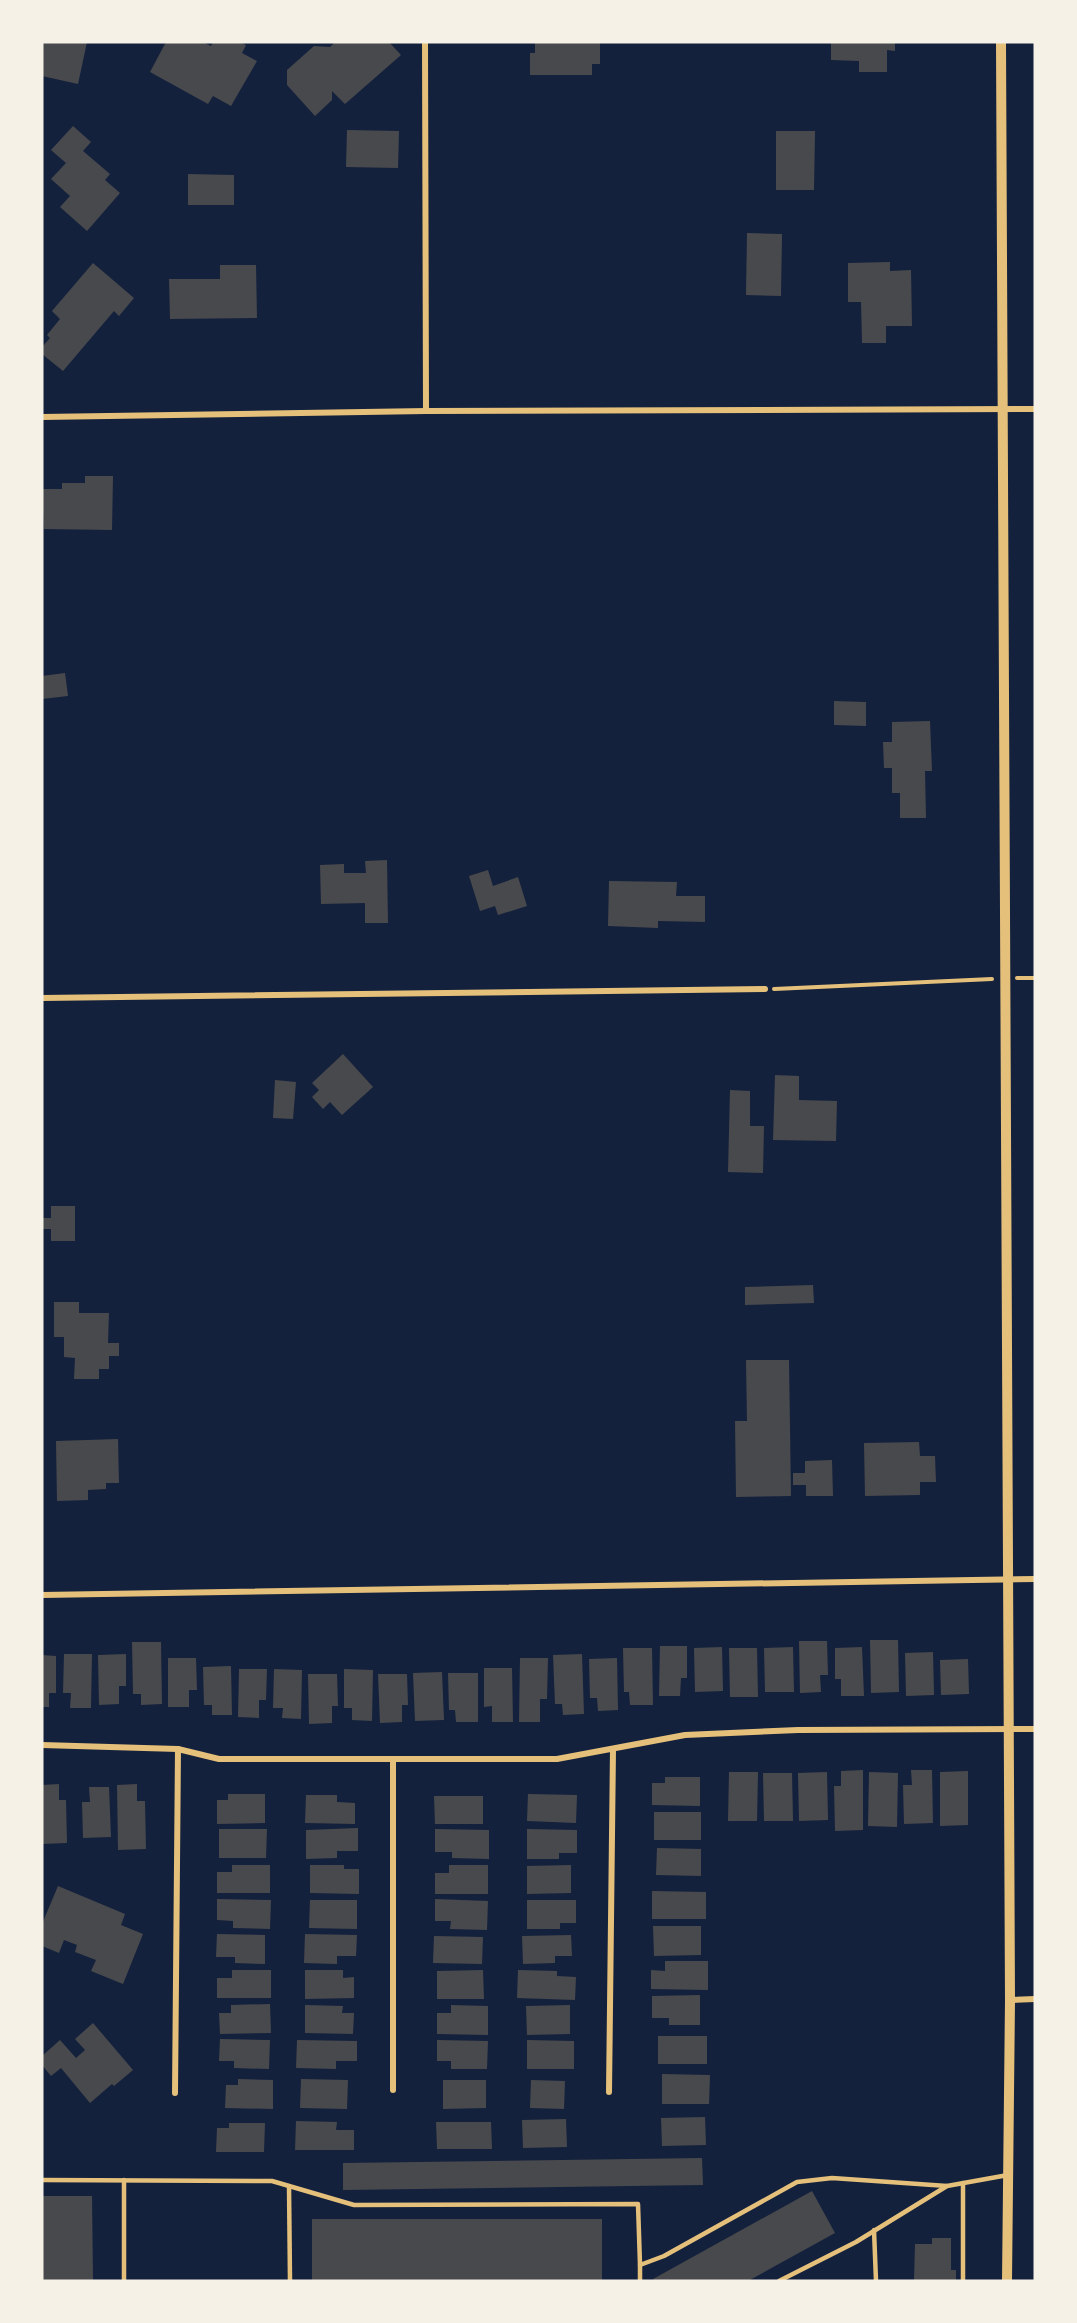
<svg xmlns="http://www.w3.org/2000/svg" width="1077" height="2323" font-family="'PT Sans Narrow',sans-serif">
	<style>
		.building { fill: #48494c }
		.lines { fill: none; stroke-linecap: round; stroke-linejoin: round }
		.path { stroke: #e5c07b; stroke-width: 4 }
		.service { stroke: #e5c07b; stroke-width: 4.5 }
		.minor { stroke: #e5c07b; stroke-width: 6 }
		.tertiary { stroke: #e5c07b; stroke-width: 10 }
	</style>
	<rect width="100%" height="100%" fill="#14213d"/>
	<!-- building -->
	<g class="building">
		<path d="M42 42H87L78 84 42 76Z"/>
		<path d="M166 42H203L211 46 213 42H240L246 45 242 53 257 61 231 106 213 96 208 104 150 72Z"/>
		<path d="M335 42H389L401 55 345 104 332 91V100L315 116 287 85V70L314 46 330 47Z"/>
		<path d="M535 42H600V64H592V75H530V53H535Z"/>
		<path d="M831 42H895V51L887 50V72H859V61L831 60Z"/>
		<path d="M73 126 91 142 83 151 110 174 105 180 120 193 87 231 60 207 70 196 51 179 66 163 51 150Z"/>
		<path d="M347 130 399 131 398 168 346 167Z"/>
		<path d="M776 131H815L814 190H776Z"/>
		<path d="M188 174 234 175V205H188Z"/>
		<path d="M747 233 782 234 781 296 746 295Z"/>
		<path d="M890 262V271L911 270 912 326H886V343H862L861 302H848V263Z"/>
		<path d="M93 263 134 298 119 316 114 311 63 371 42 354V347L50 338 47 335 60 319 52 311Z"/>
		<path d="M220 265H256L257 318 170 319 169 279H220Z"/>
		<path d="M85 476H113L112 530 44 529 42 489H62V483H85Z"/>
		<path d="M65 673 68 696 42 699V676Z"/>
		<path d="M834 701 866 702V726L834 725Z"/>
		<path d="M930 721 932 771H925L926 818H900V793H892V768H884L883 742H892V722Z"/>
		<path d="M387 860 388 923H365V903L321 904 320 865 344 864V873H366L365 861Z"/>
		<path d="M488 870 493 886 518 877 527 906 498 915 495 906 480 911 469 876Z"/>
		<path d="M609 881 677 882 676 896H705V922L658 921V928L608 926Z"/>
		<path d="M343 1054 373 1087 342 1115 330 1102 323 1109 312 1097 319 1090 312 1083Z"/>
		<path d="M775 1075 799 1076V1100L837 1101 836 1141 773 1140Z"/>
		<path d="M275 1080 296 1082 293 1119 273 1118Z"/>
		<path d="M730 1090 750 1091V1126H764L763 1173 728 1172Z"/>
		<path d="M51 1206H75V1241H51V1229H42V1218H51Z"/>
		<path d="M813 1285 814 1303 745 1305V1287Z"/>
		<path d="M54 1302H79V1313H109L108 1343H119V1356H109V1369H99V1379H74L75 1358 64 1357V1337H54Z"/>
		<path d="M746 1360H789L791 1496 736 1497 735 1421H747Z"/>
		<path d="M118 1439 119 1483H106V1489L88 1490V1500L57 1501 56 1441Z"/>
		<path d="M919 1442 920 1456H935L936 1482H920V1495L865 1496 864 1443Z"/>
		<path d="M832 1460 833 1496H806V1485H793V1473H805V1461Z"/>
		<path d="M870 1640H898L899 1692 871 1693Z"/>
		<path d="M799 1641H827L828 1675H820L821 1692 800 1693Z"/>
		<path d="M132 1642H161L162 1704 141 1705V1694H133Z"/>
		<path d="M660 1646H687V1678H681L680 1696H659Z"/>
		<path d="M722 1647 723 1691 695 1692 694 1648Z"/>
		<path d="M793 1647 794 1692H765L764 1648Z"/>
		<path d="M862 1647 864 1696H841V1679H835V1648Z"/>
		<path d="M623 1648H652L653 1705H630L629 1692H624Z"/>
		<path d="M729 1648H757L758 1697H730Z"/>
		<path d="M933 1652 934 1695 906 1696 905 1653Z"/>
		<path d="M64 1654H92L91 1708H70L71 1693H63Z"/>
		<path d="M126 1654V1686H119V1704L99 1705 98 1655Z"/>
		<path d="M582 1654 584 1714 563 1715 562 1704H555L553 1655Z"/>
		<path d="M42 1655 56 1656V1693H49V1707H42Z"/>
		<path d="M168 1658H196L197 1690H189V1707H168Z"/>
		<path d="M520 1658H548L547 1699H540V1722H519Z"/>
		<path d="M617 1658 618 1710 598 1711 597 1698H590L589 1659Z"/>
		<path d="M968 1659 969 1694 941 1695 940 1660Z"/>
		<path d="M231 1666 232 1715H212V1705H204L203 1667Z"/>
		<path d="M484 1668H512L513 1722H492V1706L484 1707Z"/>
		<path d="M239 1669H267L266 1700H259V1718L238 1717Z"/>
		<path d="M274 1669 302 1670 301 1719 282 1718 283 1708H273Z"/>
		<path d="M344 1669 373 1670 372 1721 352 1720V1708H344Z"/>
		<path d="M442 1672 444 1720 415 1721 413 1673Z"/>
		<path d="M448 1673H478V1722H456L455 1710H449Z"/>
		<path d="M308 1674H337L338 1706H332V1723L309 1724Z"/>
		<path d="M378 1674H407L408 1705H402V1722L380 1723Z"/>
		<path d="M863 1770V1830L835 1831 834 1786H841V1771Z"/>
		<path d="M911 1770H932L933 1823 904 1824 903 1785H912Z"/>
		<path d="M968 1771V1825L940 1826V1772Z"/>
		<path d="M729 1772H758L757 1821H728Z"/>
		<path d="M827 1772 828 1820 799 1821 798 1773Z"/>
		<path d="M869 1772 898 1773 897 1827 868 1826Z"/>
		<path d="M763 1773H792L793 1821H764Z"/>
		<path d="M665 1777H700V1806L652 1805V1783H665Z"/>
		<path d="M59 1784V1800H66L67 1843 42 1844V1785Z"/>
		<path d="M137 1784V1801H145L146 1849 118 1850 117 1785Z"/>
		<path d="M89 1787H109L111 1837 83 1838 82 1802H90Z"/>
		<path d="M228 1794H265V1823L217 1824V1800H228Z"/>
		<path d="M528 1794 577 1795 576 1823 527 1821Z"/>
		<path d="M306 1795H337V1802L355 1803V1824L305 1823Z"/>
		<path d="M434 1796H483V1824H435Z"/>
		<rect x="654" y="1812" width="47" height="28"/>
		<path d="M358 1828V1851H337V1858L306 1859V1830Z"/>
		<path d="M219 1829H267L266 1858H219Z"/>
		<path d="M435 1829 489 1830V1859L452 1858V1852H435Z"/>
		<path d="M527 1829 577 1830V1853H559V1859H527Z"/>
		<path d="M657 1848 701 1849V1876L656 1875Z"/>
		<path d="M232 1865H270V1893H217V1872H232Z"/>
		<path d="M310 1865H344V1869H359V1894L310 1893Z"/>
		<path d="M449 1865H488V1894H435V1873H449Z"/>
		<path d="M571 1865V1893L527 1894V1866Z"/>
		<path d="M58 1886 125 1914 121 1925 143 1934 123 1984 91 1971 96 1960 75 1952 77 1945 64 1940 59 1953 42 1946V1924Z"/>
		<path d="M652 1891 706 1892V1919H652Z"/>
		<path d="M217 1899 271 1900 270 1929 233 1928V1921L217 1920Z"/>
		<path d="M435 1899 488 1901 487 1930 450 1929 451 1921H435Z"/>
		<path d="M310 1900H357V1929L309 1928Z"/>
		<path d="M527 1900H576V1923H560V1929H527Z"/>
		<path d="M653 1926H701V1955L654 1956Z"/>
		<path d="M217 1934 265 1935V1964L235 1963V1957H216Z"/>
		<path d="M305 1934 357 1935 356 1956H337V1964L304 1963Z"/>
		<path d="M571 1935 572 1956H555V1963L523 1964 522 1936Z"/>
		<path d="M434 1936 483 1937 482 1964 433 1963Z"/>
		<path d="M665 1961H708V1990L651 1989V1970L665 1971Z"/>
		<path d="M232 1970H271V1998H217V1978H232Z"/>
		<path d="M305 1970H343V1978L354 1977V1998L305 1999Z"/>
		<path d="M483 1970 484 1999H437V1971Z"/>
		<path d="M518 1970 557 1971V1976L576 1977 575 2000 517 1998Z"/>
		<path d="M700 1995V2025H669V2018H652V1996Z"/>
		<path d="M270 2004 271 2033 220 2034 219 2013H231V2005Z"/>
		<path d="M305 2005 343 2006 342 2013H354L353 2034 305 2033Z"/>
		<path d="M451 2005 488 2006V2035L437 2034V2013H451Z"/>
		<path d="M570 2005V2034L527 2035 526 2006Z"/>
		<path d="M93 2023 133 2070 114 2086 112 2084 90 2103 61 2068 51 2076 42 2065V2056L60 2040 76 2058 85 2050 75 2039Z"/>
		<rect x="658" y="2036" width="49" height="28"/>
		<path d="M220 2039 270 2040 269 2069 234 2068V2061H219Z"/>
		<path d="M297 2040 357 2041V2061H336V2069L296 2068Z"/>
		<path d="M437 2040 488 2041 487 2069H451V2061H437Z"/>
		<path d="M527 2040 574 2041V2069H527Z"/>
		<path d="M662 2074 710 2075 709 2104H662Z"/>
		<path d="M238 2079 273 2080V2109L225 2108 226 2085H238Z"/>
		<path d="M301 2079 348 2080 347 2109 300 2108Z"/>
		<path d="M443 2080H486V2108L443 2109Z"/>
		<path d="M531 2080 565 2081 564 2109 530 2108Z"/>
		<path d="M705 2117 706 2145 662 2146 661 2118Z"/>
		<path d="M566 2119 567 2147 523 2148 522 2120Z"/>
		<path d="M296 2121 337 2122 336 2130H354V2150H295Z"/>
		<path d="M436 2122H491L492 2149H437Z"/>
		<path d="M229 2123H265L264 2152H216L217 2128H229Z"/>
		<path d="M702 2158 703 2185 343 2190V2163Z"/>
		<path d="M812 2191 835 2233 748 2281H655L653 2279Z"/>
		<path d="M42 2196H92L93 2281H42Z"/>
		<rect x="312" y="2219" width="290" height="62"/>
		<path d="M932 2238H951V2270H956V2281H914L915 2244H932Z"/>
	</g>
	<g class="lines">
		<!-- path -->
		<g class="path">
			<path d="M1017 978H1035"/>
			<path d="M774 989 992 979"/>
		</g>
		<!-- service -->
		<g class="service">
			<path d="M42 2180 272 2181 354 2205 638 2204 640 2265"/>
			<path d="M124 2180V2281"/>
			<path d="M289 2186 290 2281"/>
			<path d="M874 2230 876 2281"/>
			<path d="M640 2281V2265L664 2256 797 2182 832 2178 947 2186"/>
			<path d="M779 2281 856 2242 947 2186 1008 2175"/>
			<path d="M963 2281V2183"/>
		</g>
		<!-- minor -->
		<g class="minor">
			<path d="M425 42 426 411"/>
			<path d="M42 417 426 411 1035 409"/>
			<path d="M42 998 765 989"/>
			<path d="M42 1595 1035 1579"/>
			<path d="M42 1745 178 1749 219 1759H557L685 1735 798 1730 1035 1729"/>
			<path d="M393 1759V2090"/>
			<path d="M1010 2000 1035 1999"/>
			<path d="M609 2092 613 1749"/>
			<path d="M175 2093 178 1749"/>
		</g>
		<!-- tertiary -->
		<path class="tertiary" d="M1001 42 1010 2000 1007 2281"/>
	</g>
	<!-- border -->
	<rect width="1077" height="2323" fill="none" stroke="#f6f1e7" stroke-width="87"/>
</svg>
